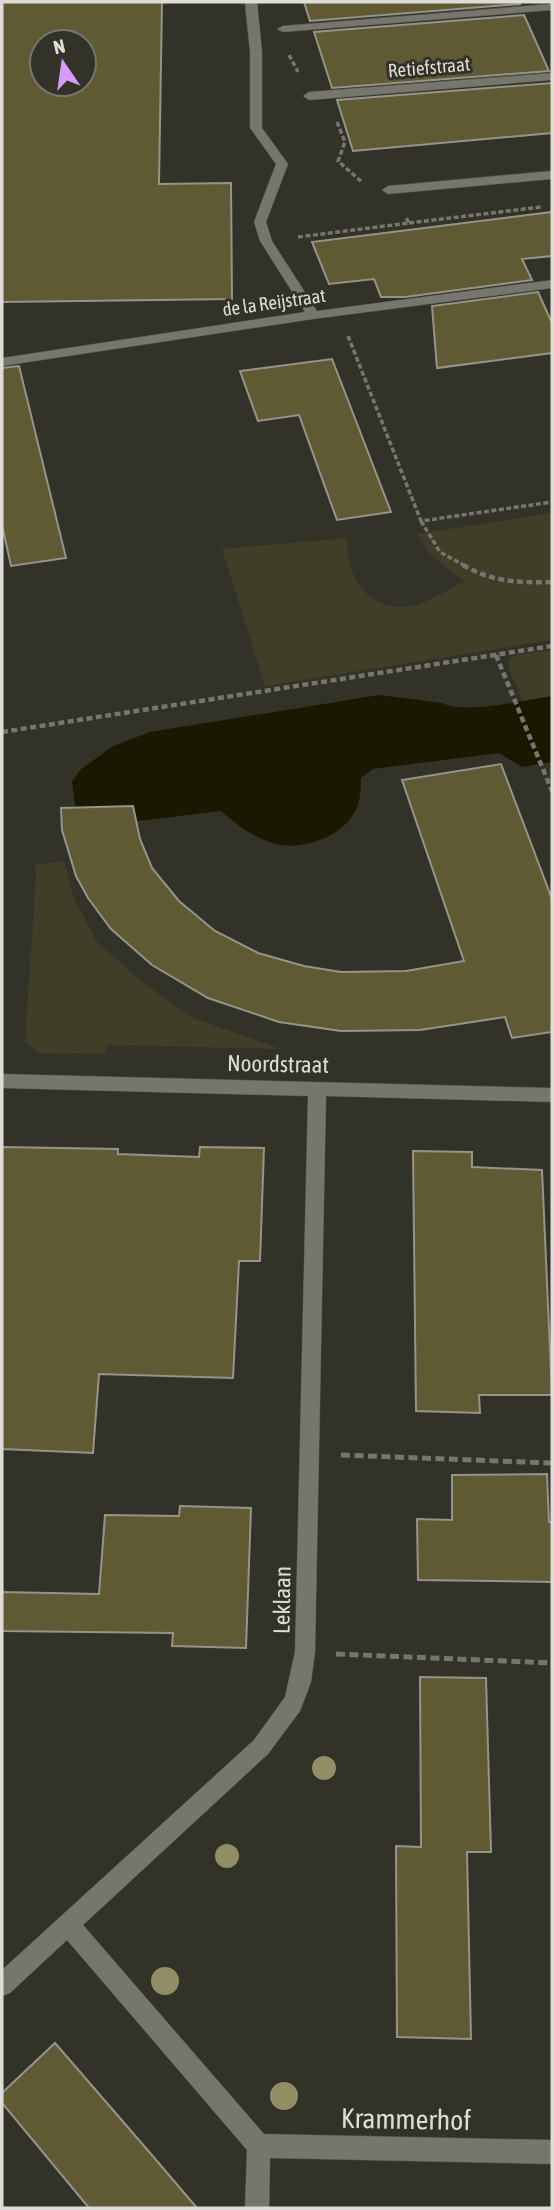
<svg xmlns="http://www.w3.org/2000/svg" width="554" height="2210" font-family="'Asap Condensed',sans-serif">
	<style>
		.green { fill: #413e27 }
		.water { fill: #1b1800 }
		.building { fill: #5f5a34; stroke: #95948a; stroke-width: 2; fill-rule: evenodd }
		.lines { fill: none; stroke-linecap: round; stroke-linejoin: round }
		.street-casing { stroke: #515049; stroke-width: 1 }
		.path-far2 { stroke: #77766e; stroke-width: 3.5; stroke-dasharray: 5 2.5; stroke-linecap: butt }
		.path-far1 { stroke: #77766e; stroke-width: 4.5; stroke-dasharray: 6 3.5; stroke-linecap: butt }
		.path { stroke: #77766e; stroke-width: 5; stroke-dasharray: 9 4.5; stroke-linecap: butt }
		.street { fill: #77766d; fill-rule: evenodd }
		.tree { fill: #918d64 }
		.labels { text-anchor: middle; stroke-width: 6; stroke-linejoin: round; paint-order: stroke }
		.far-street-label { font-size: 19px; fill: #dddcd7; stroke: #333229 }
		.street-label { font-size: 23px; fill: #dddcd7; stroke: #333229 }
		.near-street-label { font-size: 28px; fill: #dddcd7; stroke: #333229 }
	</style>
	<rect width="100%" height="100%" fill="#333229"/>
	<!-- green -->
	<g class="green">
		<path d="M552 513V640L265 686 222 549 346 538C348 549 348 562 352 571 363 601 391 613 419 604 435 599 449 588 465 582L431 555 417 534Z"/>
		<path d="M552 650V696L523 701 508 667 509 660 517 655Z"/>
		<path d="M64 861 73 896 96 941 142 982 193 1018 281 1049 107 1045 105 1054 39 1053 25 1041 36 873 34 865Z"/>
	</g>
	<!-- water -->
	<path class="water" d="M379 695 442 703C463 715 526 700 552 696V762L522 767 499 753 373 769 361 778C361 793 360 807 350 819 335 839 300 850 276 844 254 838 238 826 221 811L96 826 82 821 75 805 72 782 80 770 113 746 150 732Z"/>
	<!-- building -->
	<g class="building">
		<path d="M2 2H162L159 184 231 183 232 299 2 302ZM42 42H84V84H42Z"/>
		<path d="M304 2H519L520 4 310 21Z"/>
		<path d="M524 15 549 71 332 88 314 32Z"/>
		<path d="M552 83V133L353 151 337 100Z"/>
		<path d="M552 212V256L522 259 532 280 405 297H381L374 279 329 284 312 242Z"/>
		<path d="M538 292 552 323V353L437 368 432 306Z"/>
		<path d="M332 359 351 408 391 512 337 520 299 415 258 421 240 371Z"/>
		<path d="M19 366 66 558 11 566 2 525V368Z"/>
		<path d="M501 764 552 899V1032L512 1038 505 1017 420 1030 341 1031 279 1022 208 998 152 965 111 929 88 898 76 876 62 830 61 808 133 806 140 839 152 868 179 901 215 931 258 953 304 966 341 972 406 971 464 961 402 780Z"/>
		<path d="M2 1147 118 1149V1154L199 1157 200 1147 264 1148 260 1261H239L233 1378 99 1374 93 1453 2 1449Z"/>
		<path d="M413 1151 472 1152V1167L542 1170 552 1395H479L480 1413 416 1411Z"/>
		<path d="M547 1474 549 1522H552V1582L418 1580 417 1519 452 1520V1475Z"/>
		<path d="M180 1506 251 1508 246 1648 172 1646 173 1633 2 1631V1592L99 1594 105 1515 179 1516Z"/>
		<path d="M420 1677 486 1678 491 1852H467L471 2039 397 2037 396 1846 421 1847Z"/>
		<path d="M55 2043 151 2154 197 2208H89L2 2103V2093Z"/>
	</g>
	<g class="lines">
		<!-- street casing -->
		<g class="street-casing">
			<g id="street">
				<path d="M245 2H257L262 52V128L288 164 266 222 272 241 317 311 552 280V288L313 319 2 366V358L305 312 260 241 254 222 276 164 250 128V52Z"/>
				<path d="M552 4V10L283 32 277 29 283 26Z"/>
				<path d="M552 73V80L309 100 303 96 309 92Z"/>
				<path d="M552 171V179L388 194 382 190 388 186Z"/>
				<path d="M2 1074 552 1088V1102L326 1096 315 1652 311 1682 300 1711 268 1754 83 1925 264 2134 552 2140V2164L270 2158 269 2208H245L247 2150 67 1940 10 1993 2 1996V1970L254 1740 285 1697 295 1652 308 1096 2 1088Z"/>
			</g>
		</g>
		<!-- path-far2 -->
		<g class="path-far2">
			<path d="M289 55 298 72"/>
			<path d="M337 122 345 142 338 161 363 183"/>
			<path d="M409 223 541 207"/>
			<path d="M298 237 409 223 405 216"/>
			<path d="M348 336 421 521 552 502"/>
			<path d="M421 521 440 552 467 567"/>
		</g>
		<!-- path-far1 -->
		<g class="path-far1">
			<path d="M463 565C492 582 520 583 552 582"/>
			<path d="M496 655 552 791"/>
			<path d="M2 732 552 646"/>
		</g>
		<!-- path -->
		<g class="path">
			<path d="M341 1455 552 1463"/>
			<path d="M336 1654 552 1663"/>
		</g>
		<!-- street -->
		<use href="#street" class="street"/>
	</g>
	<!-- trees -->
	<g class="tree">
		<circle cx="324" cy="1768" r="12"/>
		<circle cx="227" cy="1856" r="12"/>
		<circle cx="165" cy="1981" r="14"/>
		<circle cx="284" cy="2096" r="14"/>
	</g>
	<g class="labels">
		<!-- far-street labels -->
		<g class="far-street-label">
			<text transform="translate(429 67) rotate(-5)" y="7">Retiefstraat</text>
			<text transform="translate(274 302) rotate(-8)" y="7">de la Reijstraat</text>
		</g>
		<!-- street labels -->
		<g class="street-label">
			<text transform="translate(278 1064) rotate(1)" y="8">Noordstraat</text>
			<text transform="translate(282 1600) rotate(-89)" y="8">Leklaan</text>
		</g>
		<!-- near-street labels -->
		<g class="near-street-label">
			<text transform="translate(406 2119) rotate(1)" y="10">Krammerhof</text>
		</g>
	</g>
	<!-- border -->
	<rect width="554" height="2210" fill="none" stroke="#dddcd7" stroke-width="7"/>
	<!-- north arrow -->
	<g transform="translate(63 63) rotate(347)"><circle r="33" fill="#333229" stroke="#77766f" stroke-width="2"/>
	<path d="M0-5L12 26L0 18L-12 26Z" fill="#d79bf9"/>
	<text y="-10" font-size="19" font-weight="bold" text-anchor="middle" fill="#dddcd7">N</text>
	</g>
</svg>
